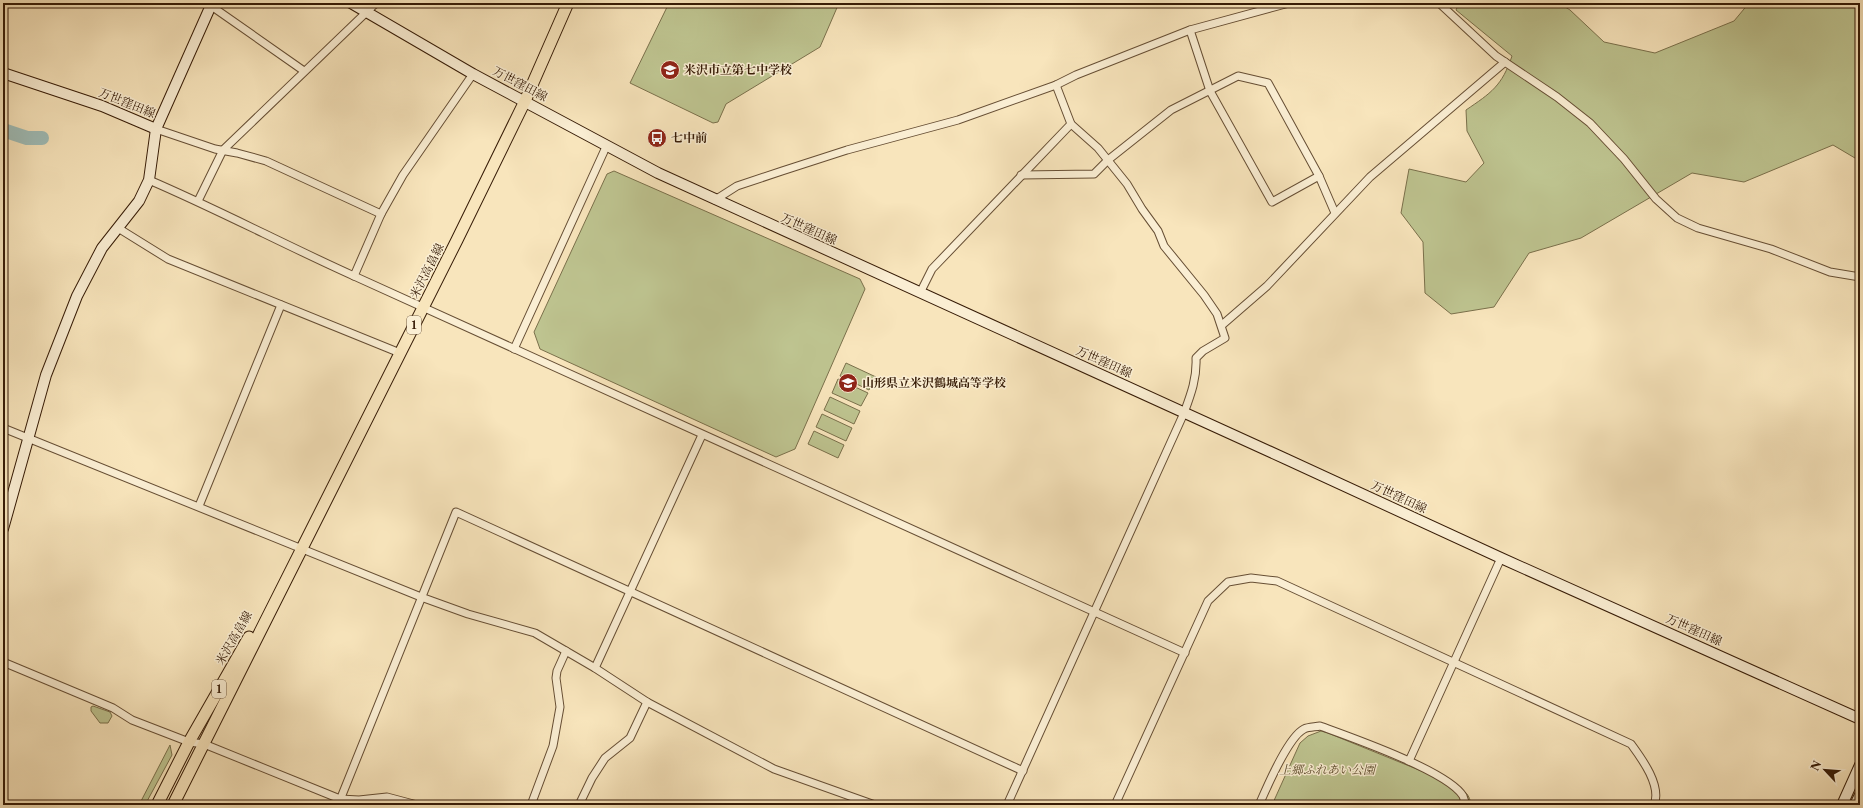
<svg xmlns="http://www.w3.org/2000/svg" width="1863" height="808" font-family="'Libre Caslon Text','Noto Serif JP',serif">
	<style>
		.green { fill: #bec490; stroke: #7a704b }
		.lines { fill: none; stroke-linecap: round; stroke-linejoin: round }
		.river { stroke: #9fbdb8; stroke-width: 14 }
		.street-casing { stroke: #664e34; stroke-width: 9 }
		.secondary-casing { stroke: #361b06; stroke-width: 12 }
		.primary-casing { stroke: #361b06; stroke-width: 13 }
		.street { stroke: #faeed3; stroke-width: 7 }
		.secondary { stroke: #faeed3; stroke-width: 10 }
		.primary { stroke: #f8e5bc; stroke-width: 11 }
		.labels { text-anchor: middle; stroke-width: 3; stroke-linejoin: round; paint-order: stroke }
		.shield { fill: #faeed3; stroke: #715a44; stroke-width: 1 }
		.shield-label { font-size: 11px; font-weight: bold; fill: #361b06 }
		.poi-label { font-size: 12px; font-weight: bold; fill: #361b06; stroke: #faeed3; text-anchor: start }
		.street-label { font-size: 12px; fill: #361b06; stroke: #faeed3 }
		.park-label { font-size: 12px; font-style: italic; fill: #5f4e2f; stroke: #faeed3 }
	</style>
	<rect width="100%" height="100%" fill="#f8e5bc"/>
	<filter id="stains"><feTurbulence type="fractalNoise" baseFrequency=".005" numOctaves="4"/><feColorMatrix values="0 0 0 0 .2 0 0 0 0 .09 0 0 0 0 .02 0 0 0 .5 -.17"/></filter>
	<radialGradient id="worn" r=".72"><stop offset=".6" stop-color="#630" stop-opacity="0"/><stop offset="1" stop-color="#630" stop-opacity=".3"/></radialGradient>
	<!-- green -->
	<g class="green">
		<path d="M669 3H839L820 47 726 104 718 122 713 123 630 83Z"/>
		<path d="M1459 3H1559L1570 10 1604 42 1655 53 1734 21 1749 3H1860V161L1833 145 1744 182 1692 173 1581 238 1529 253 1494 307 1451 314 1425 293 1423 242 1401 213 1409 169 1466 182 1484 163 1467 131 1466 110C1491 93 1502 86 1512 56L1456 10Z"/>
		<path d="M614 171 860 279 865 289 795 449 776 457 540 349 534 332 607 174Z"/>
		<path d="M846 363 876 377 869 390 840 376Z"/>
		<path d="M838 379 868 393 861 406 832 393Z"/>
		<path d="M830 397 860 411 854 424 824 410Z"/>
		<path d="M822 414 852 428 846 441 816 427Z"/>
		<path d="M814 431 844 445 838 458 808 444Z"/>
		<path d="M93 706 110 712 112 716 108 723H100L91 711V707Z"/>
		<path d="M1321 731 1328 733 1456 785C1465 791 1470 795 1471 805H1272L1300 743 1308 736Z"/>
		<path d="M170 745 172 755 145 805H139Z"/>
	</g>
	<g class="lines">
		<!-- river -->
		<path class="river" d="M3 130 27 138H42"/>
		<!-- street casing -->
		<g class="street-casing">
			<g id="street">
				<path d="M207 3 304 71"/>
				<path d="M1439 3 1496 56 1557 97 1590 123 1624 159 1656 199 1677 218 1698 228 1771 249 1830 272 1860 277"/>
				<path d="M1190 30 1210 91 1272 202 1319 176"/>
				<path d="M156 129 215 149 237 153 266 161 381 214"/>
				<path d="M1021 175 1094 174 1108 160 1171 110 1238 76 1268 83 1319 176 1335 213"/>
				<path d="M149 180C219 210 285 245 354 276L1185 653"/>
				<path d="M715 200 737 186 782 171 847 150 958 120 1056 85 1076 75 1190 30 1289 3"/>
				<path d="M198 201 223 150 376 3"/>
				<path d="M118 228 168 259 400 353"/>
				<path d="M354 276 381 214 403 175 473 74"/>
				<path d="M920 293 932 269 1071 124"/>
				<path d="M1222 325 1267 286 1370 177 1505 62"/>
				<path d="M514 349 606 147"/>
				<path d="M3 428 421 597 468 614 535 633 595 668 647 702 774 769 875 805"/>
				<path d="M199 506 281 305"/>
				<path d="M3 662 113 708 132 720 189 742 204 744 340 799 359 800 387 797 417 805"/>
				<path d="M595 668 702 435"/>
				<path d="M1409 761 1501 558"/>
				<path d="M338 805 456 512 1023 771"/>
				<path d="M531 805 553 746 560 707 556 678 557 671 566 651"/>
				<path d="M579 805 592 778 605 758 630 738 647 702"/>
				<path d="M1007 805 1184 413C1191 394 1197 378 1196 358L1203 351 1225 338 1217 314 1204 295 1164 246 1158 231 1142 209 1127 184 1098 148 1071 124 1056 85"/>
				<path d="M1115 805 1208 601 1228 582 1251 578 1277 581 1631 744C1642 759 1662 786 1654 805"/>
				<path d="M1259 805C1267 787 1288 737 1304 729 1308 727 1315 727 1320 726 1350 737 1448 771 1463 796 1464 799 1465 802 1466 805"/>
			</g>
		</g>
		<!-- secondary casing -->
		<g class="secondary-casing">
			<g id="secondary">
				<path d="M351 3 473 74 658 173 1286 459 1501 558 1860 719"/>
				<path d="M3 73 102 106 156 129"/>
				<path d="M3 529 46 375 77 296 102 248 139 201 149 180 156 129 212 3"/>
				<path d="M1842 805 1860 765"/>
				<path d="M1855 805 1860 795"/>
			</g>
		</g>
		<!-- primary casing -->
		<g class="primary-casing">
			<g id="primary">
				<path d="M157 805 189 742 249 637"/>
				<path d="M173 805 457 240 525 101 568 3"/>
			</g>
		</g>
		<!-- street -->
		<use href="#street" class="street"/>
		<!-- secondary -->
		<use href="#secondary" class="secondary"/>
		<!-- primary -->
		<use href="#primary" class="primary"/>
	</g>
	<!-- icons -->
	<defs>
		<g id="school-disc" transform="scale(1)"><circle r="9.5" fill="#8f2418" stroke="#faeed3"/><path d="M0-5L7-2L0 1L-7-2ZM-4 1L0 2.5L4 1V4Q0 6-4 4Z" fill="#fff"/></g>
		<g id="bus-disc" transform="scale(1)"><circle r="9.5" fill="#8f2418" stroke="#faeed3"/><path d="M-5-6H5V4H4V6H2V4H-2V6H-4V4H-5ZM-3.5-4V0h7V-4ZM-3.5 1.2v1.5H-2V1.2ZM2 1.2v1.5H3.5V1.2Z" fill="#fff"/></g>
	</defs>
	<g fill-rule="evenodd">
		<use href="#school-disc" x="670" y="70"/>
		<use href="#bus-disc" x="657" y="138"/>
		<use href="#school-disc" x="848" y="383"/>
	</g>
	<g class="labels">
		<!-- shield labels -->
		<g class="shield">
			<rect x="407" y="316" width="14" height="18" rx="3"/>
			<rect x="212" y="680" width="14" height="18" rx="3"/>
		</g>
		<g class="shield-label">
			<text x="414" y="329">1</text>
			<text x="219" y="693">1</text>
		</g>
		<!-- poi labels -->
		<g class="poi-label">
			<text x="684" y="74">米沢市立第七中学校</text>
			<text x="671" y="142">七中前</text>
			<text x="862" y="387">山形県立米沢鶴城高等学校</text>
		</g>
		<!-- street labels -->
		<g class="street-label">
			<text transform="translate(520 84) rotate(28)" y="4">万世窪田線</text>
			<text transform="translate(127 103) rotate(22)" y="4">万世窪田線</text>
			<text transform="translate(809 229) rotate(24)" y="4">万世窪田線</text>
			<text transform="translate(427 271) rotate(-63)" y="4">米沢高畠線</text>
			<text transform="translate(1104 362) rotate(24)" y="4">万世窪田線</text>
			<text transform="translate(1399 497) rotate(25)" y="4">万世窪田線</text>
			<text transform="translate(1694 630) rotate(24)" y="4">万世窪田線</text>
			<text transform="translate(234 638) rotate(-60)" y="4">米沢高畠線</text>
		</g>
		<!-- park labels -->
		<g class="park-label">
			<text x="1327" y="774">上郷ふれあい公園</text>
		</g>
	</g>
	<!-- margin -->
	<rect width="1863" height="808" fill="none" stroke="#f8e5bc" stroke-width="16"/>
	<rect x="4" y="4" width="1855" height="800" fill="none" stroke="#361b06" stroke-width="2"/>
	<rect x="8" y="8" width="1847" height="792" fill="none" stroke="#361b06"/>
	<!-- north arrow -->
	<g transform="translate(1825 770) rotate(296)" stroke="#faeed3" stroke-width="3" paint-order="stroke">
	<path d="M0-3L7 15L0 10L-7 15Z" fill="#361b06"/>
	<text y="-6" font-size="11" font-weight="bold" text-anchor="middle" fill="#361b06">N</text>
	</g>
	<rect width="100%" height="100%" filter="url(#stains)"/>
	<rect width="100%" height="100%" fill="url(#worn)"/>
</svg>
